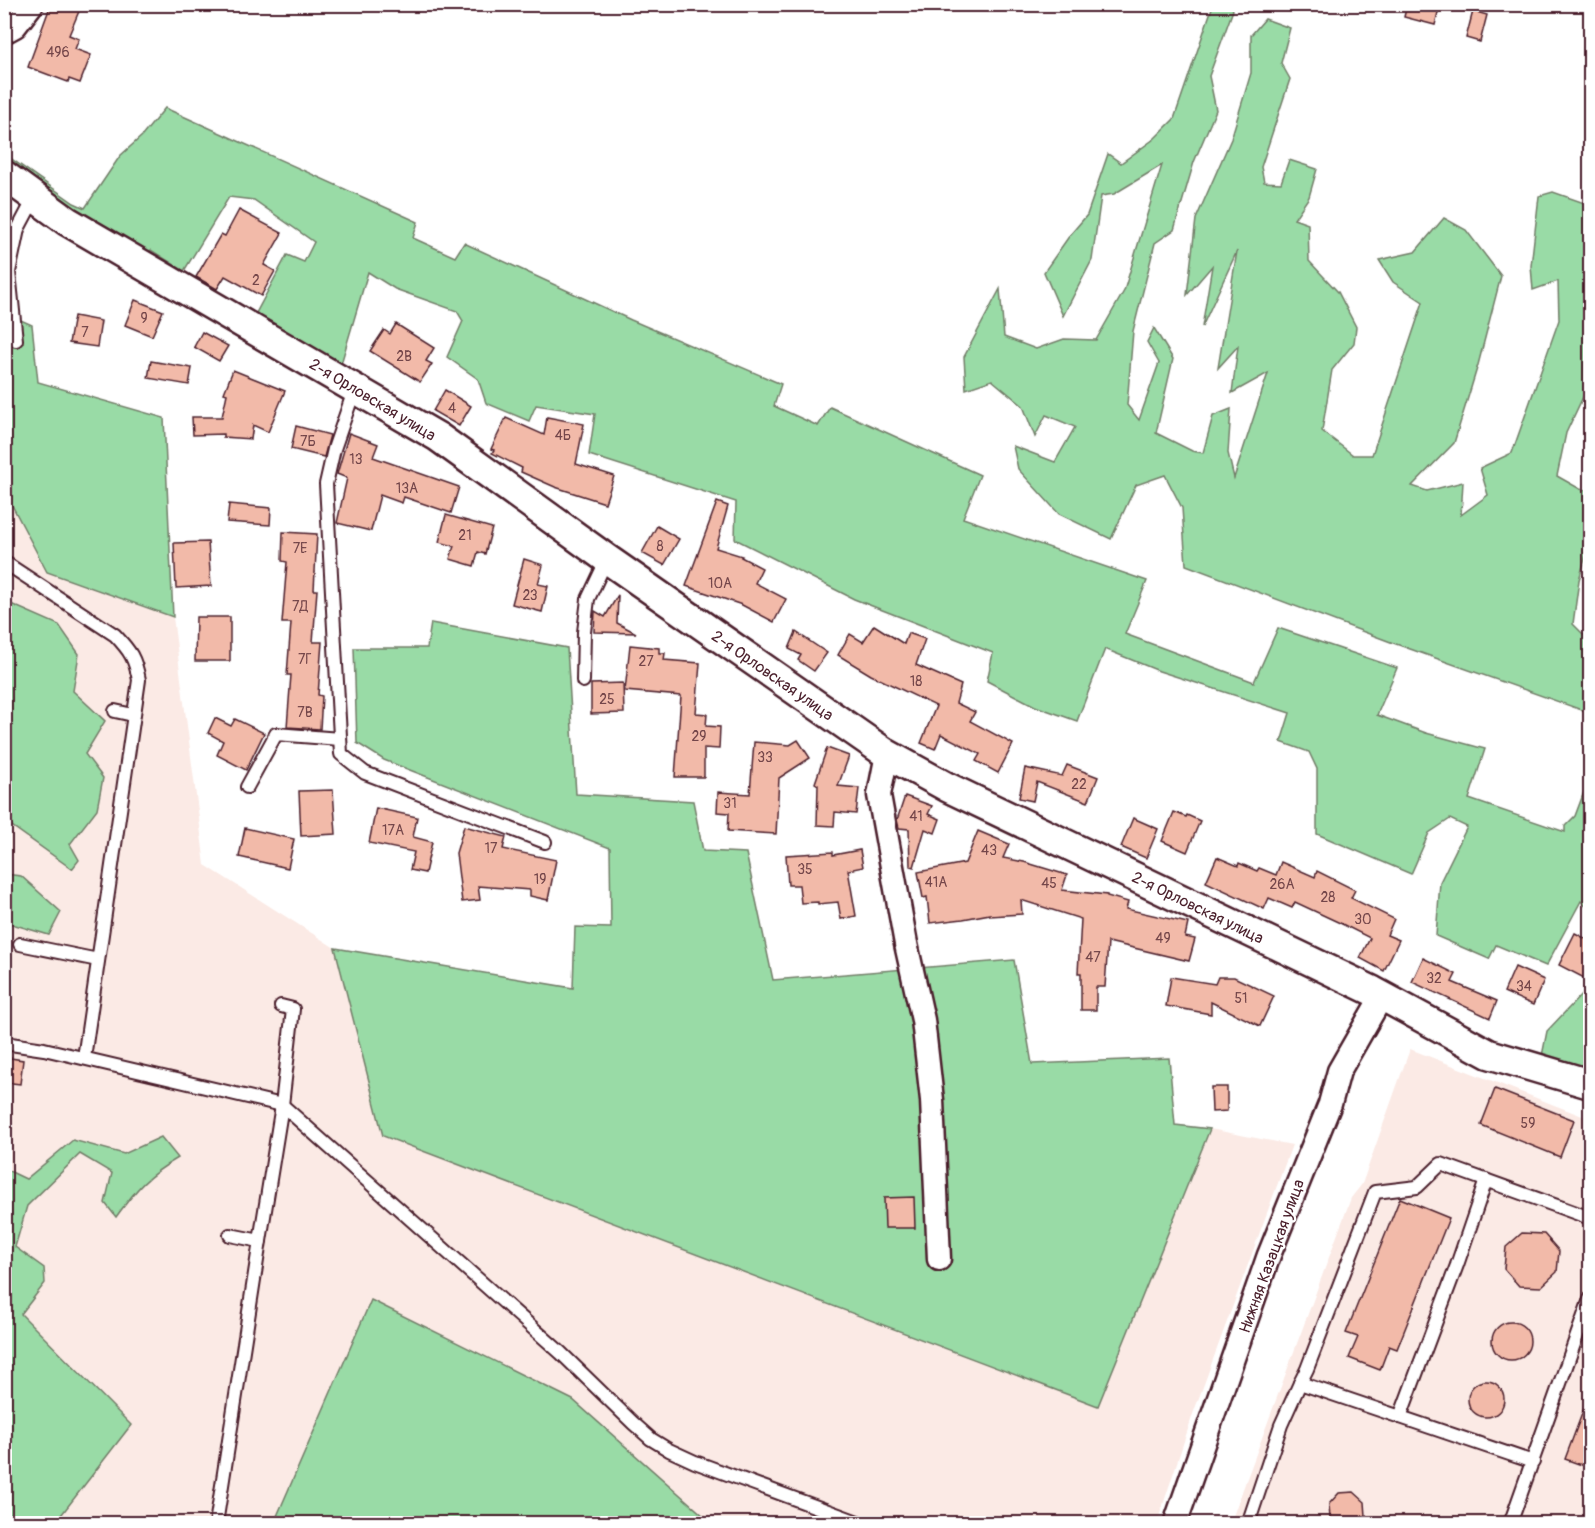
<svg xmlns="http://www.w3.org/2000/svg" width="1595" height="1528" font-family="Pangolin,sans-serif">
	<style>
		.built { fill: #fbeae5 }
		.green { fill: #99dba6; stroke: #727d68; stroke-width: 1.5 }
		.building { fill: #f2baa9; stroke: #4a1f2b; stroke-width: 1.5 }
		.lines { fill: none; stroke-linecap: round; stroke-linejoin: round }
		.service-casing { stroke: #4a1f2b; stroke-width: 16 }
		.minor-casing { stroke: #4a1f2b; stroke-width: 27 }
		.tertiary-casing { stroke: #4a1f2b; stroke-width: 33 }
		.service { stroke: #fff; stroke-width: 12 }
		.minor { stroke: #fff; stroke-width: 22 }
		.tertiary { stroke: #fff; stroke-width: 28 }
		.labels { text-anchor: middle; stroke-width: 4.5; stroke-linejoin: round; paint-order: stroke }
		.number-label { font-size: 14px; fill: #74464a }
		.street-label { font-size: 16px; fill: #4a1f2b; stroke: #fff }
	</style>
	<rect width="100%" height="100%" fill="#fff"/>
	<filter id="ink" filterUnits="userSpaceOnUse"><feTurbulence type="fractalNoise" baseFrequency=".0167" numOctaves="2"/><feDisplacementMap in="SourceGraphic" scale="12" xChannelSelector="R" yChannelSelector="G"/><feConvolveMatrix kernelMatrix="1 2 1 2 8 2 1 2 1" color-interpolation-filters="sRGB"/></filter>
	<g filter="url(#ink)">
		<!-- built -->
		<g class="built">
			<path d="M4 492 47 572 173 617 205 865 335 948 383 1136 1098 1406 1210 1129 1292 1145 1193 1414 1157 1523H723L704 1516 371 1300 274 1523H55L131 1425 5 1298Z"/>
			<path d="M1410 1049 1590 1119V1523L1230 1524 1351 1198 1362 1184Z"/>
		</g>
		<!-- green -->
		<g class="green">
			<path d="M1213 5H1231L1233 10 1209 76 1216 110 1194 162 1174 230 1155 243 1133 331 1127 405 1139 420 1159 363 1147 342 1154 328 1173 359 1156 433 1192 451 1203 453 1213 416 1231 409 1228 453 1234 478 1268 373 1232 393 1238 346 1218 368 1237 251 1202 327 1212 266 1187 295 1196 219 1231 139 1251 73V35L1265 19 1290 28 1281 63 1290 79 1261 167 1264 182 1281 183 1289 160 1317 169 1309 197 1294 219 1308 224 1309 261 1338 292 1356 327 1354 343 1332 370 1322 431 1353 455H1372L1423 302 1393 282 1379 260 1415 252 1444 218 1466 230 1501 276 1478 365 1454 443 1412 486 1427 491 1463 482 1461 515 1488 495 1480 468 1512 453 1559 320 1558 281 1533 290 1531 266 1539 196 1553 192 1590 205V382L1566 433 1557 476 1580 489 1590 491V541L1579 580 1573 624 1590 641V713L1396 644 1186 565 1182 508 1165 475 1136 485 1111 539 1059 514 1018 469 1013 446 1055 462 1075 427 1046 415 1035 437 1023 406 992 380 966 389 964 357 1000 289 1004 337 1036 349 1064 339 1096 340 1124 291 1162 165 1114 194 1101 196 1092 260 1063 316 1044 272 1070 235 1087 215 1108 154 1121 163 1154 139 1174 119Z"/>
			<path d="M165 108 418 222 413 238 455 257 464 243 631 320 781 384 774 406 818 426 830 407 980 475 963 518 1147 581 1125 634 1254 682 1278 628 1397 668 1377 715 1426 733 1485 749 1469 799 1565 832V826L1575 816 1590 776V911L1581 901 1546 966 1496 945 1489 959 1436 936 1440 882 1467 827 1450 819 1429 833 1411 874 1317 834V769L1309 752 1281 742 1290 713 1159 671 1105 649 1077 721 1035 706 987 681 993 653 854 599 735 539 736 502 589 455 595 414 536 405 529 421 486 403 478 379 447 357 463 321 457 311 395 289 368 272 341 364 255 315 287 255 304 262 314 242 254 200 229 197 184 271 151 250 141 254 5 163 6 155 74 203 85 208 120 156 142 136Z"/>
			<path d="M5 313 32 325 38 382 164 418 173 617 47 572 5 492Z"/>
			<path d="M4 601 59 625 79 654 73 691 105 721 85 754 103 778 97 809 70 844 79 860 72 869 5 821Z"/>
			<path d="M431 623 567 648 576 794 693 801 703 851 746 853 773 980 1014 960 1032 1064 1169 1058 1175 1125 1210 1129 1098 1406 383 1136 335 948 573 988 575 927 611 928 610 848 384 760 357 743 354 648H427Z"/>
			<path d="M5 874 21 876 61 912 49 935 5 922Z"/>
			<path d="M1584 992 1590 994V1069L1542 1056 1547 1031Z"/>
			<path d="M161 1137 178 1158C147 1176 137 1188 116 1217L105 1203 112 1173 80 1154 27 1206 15 1247 44 1268 45 1283 21 1314 131 1425 55 1523H5V1169L26 1179 73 1140 124 1154Z"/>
			<path d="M371 1300 573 1400 704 1516 723 1523H274Z"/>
		</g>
		<!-- building -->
		<g class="building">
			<path d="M51 4H82L69 35 79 39 75 49 91 55 80 83 69 79 68 82 28 67Z"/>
			<path d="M1407 4H1440L1435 25 1404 17Z"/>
			<path d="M1473 11 1487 15 1480 42 1466 38Z"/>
			<path d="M239 210 282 233 264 265 275 271 261 296 225 276 217 289 196 277 221 234 225 236Z"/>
			<path d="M135 300 163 311 152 336 125 325Z"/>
			<path d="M74 316 101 321 97 347 69 343Z"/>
			<path d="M396 324 434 348 426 361 432 364 420 382 370 351 384 330 390 334Z"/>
			<path d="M202 332 228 346 219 361 194 347Z"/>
			<path d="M151 361 192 368 189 385 148 378Z"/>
			<path d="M233 370 285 391 268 432 253 425 251 439 223 437V434L193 435 192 417H222L227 394 224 393Z"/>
			<path d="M445 390 471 406 459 426 433 411Z"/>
			<path d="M547 417 584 424 576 464 614 476 605 503 555 487 521 472 522 468 492 453 494 450 491 449 506 418 544 435Z"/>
			<path d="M296 426 330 435 324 457 291 449Z"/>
			<path d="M349 433 378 444 373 457 459 487 451 513 404 497 402 503 380 495 371 531 337 523 347 478 337 474Z"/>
			<path d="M717 502 728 506 716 548 742 556 741 557 762 568 755 583 786 599 774 622 742 605 686 586Z"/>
			<path d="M229 504 271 508 270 525 227 522Z"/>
			<path d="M446 515 492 528 485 554 478 552 474 566 450 559 454 546 439 542Z"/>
			<path d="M657 526 679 539 664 565 642 553Z"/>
			<path d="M283 532 317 534 314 590H317L313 642H322L318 695 322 696 320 729 287 727 291 675H287L291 623H282L287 562 282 561Z"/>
			<path d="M208 542 211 586 176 588 174 543Z"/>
			<path d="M524 559 543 565 538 584 548 586 542 612 512 604Z"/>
			<path d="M618 595 617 623 636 633 594 632 595 611 605 617Z"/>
			<path d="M196 617H230V661H195Z"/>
			<path d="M874 625 904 644 908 633 925 639 916 665 961 685 956 703 975 712 970 721 1013 744 998 773 976 761 980 754 941 734 935 749 921 743 936 706 871 675 838 655 850 634 863 642Z"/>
			<path d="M796 632 827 653 814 671 798 660 801 655 789 649Z"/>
			<path d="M630 645 659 648V653H665L664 660 700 663 696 713 707 714 706 726 720 727 719 749 704 748V777H675L681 696 625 691Z"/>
			<path d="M623 683 624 713 591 714V684Z"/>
			<path d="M215 718 231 726 235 719 264 733 246 770 217 755 223 741 208 733Z"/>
			<path d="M798 740 810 758 779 778 776 834 728 831 729 813 717 812 718 792 750 794 754 742 790 745Z"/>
			<path d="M827 748 849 756 838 786 859 788 856 814 835 812 834 826 817 825 818 785 815 783Z"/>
			<path d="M1067 765 1098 777 1088 802 1037 782 1033 801 1019 798 1025 768 1062 776Z"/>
			<path d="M333 790 336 834 301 836 299 791Z"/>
			<path d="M905 796 932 806 928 814 940 819 935 833 925 829 914 867 910 866 909 829 899 828 897 820Z"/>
			<path d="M376 808 417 817 413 837 432 842 425 873 410 870 414 852 369 843Z"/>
			<path d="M1174 812 1186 817 1187 815 1200 821 1187 852 1162 841Z"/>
			<path d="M1133 818 1158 829 1146 858 1121 847Z"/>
			<path d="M464 826 506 837 503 849 556 860 548 900 530 896V890L478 886 480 900 462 902 456 853Z"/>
			<path d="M245 828 294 839 288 868 239 857Z"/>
			<path d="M978 831 1009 844 1003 858 1024 862 1067 875 1062 890 1107 895V896L1128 902 1126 909 1188 923 1185 937 1195 939 1189 961 1108 942 1105 987H1096V1010H1081V973H1078L1081 919 1021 900 1022 914 990 916V914L963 919 930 923 927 897 923 898 918 872 965 863Z"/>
			<path d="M860 850 863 867 848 870 856 916 841 919 838 902 818 904V902L801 903 799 885H788L786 855 833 852V855Z"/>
			<path d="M1217 857 1238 866 1239 863 1257 871 1259 868 1276 875 1281 862 1315 877 1317 871 1355 890 1351 898 1394 919 1387 935 1399 940 1384 971 1360 958 1370 938 1340 923 1295 902 1292 908 1269 898 1264 909 1206 882Z"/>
			<path d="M1575 933 1590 941V981L1559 965Z"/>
			<path d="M1423 958 1456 974 1452 982 1497 1001 1490 1018 1412 982Z"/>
			<path d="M1515 967 1544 980 1533 1005 1504 992Z"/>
			<path d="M1171 977 1215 984 1218 977H1234L1274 996 1260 1026 1211 1002V1014L1166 1006Z"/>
			<path d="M4 1057 23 1060 20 1084 4 1082Z"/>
			<path d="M1211 1087H1227V1111L1212 1112Z"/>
			<path d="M1495 1089 1574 1120 1560 1157 1481 1125Z"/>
			<path d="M914 1197 915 1228H885L884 1198Z"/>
			<path d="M1400 1198 1449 1218 1397 1349 1389 1346 1380 1370 1349 1358 1358 1337 1346 1333Z"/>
			<path d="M1522 1233 1544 1234 1559 1251 1557 1272 1541 1287 1519 1286 1504 1269 1506 1247Z"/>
			<circle cx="1511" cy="1341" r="19"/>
			<circle cx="1486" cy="1399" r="18"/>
			<path d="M1589 1395 1590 1396V1468L1565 1459Z"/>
			<path d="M1354 1492 1365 1502 1366 1516 1360 1524H1336L1330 1519 1329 1504 1339 1493Z"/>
		</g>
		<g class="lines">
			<!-- service casing -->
			<g class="service-casing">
				<g id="service">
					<path d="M16 340 9 272 18 229 35 197"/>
					<path d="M355 388 334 449 326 484 341 754 365 773 545 842"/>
					<path d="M4 562 115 635C130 651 135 658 139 680L84 1058"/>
					<path d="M583 681 584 632 588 599 607 559"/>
					<path d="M115 711 133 715"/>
					<path d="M247 787 276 734 340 739"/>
					<path d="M20 944 98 960"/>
					<path d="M4 1043 44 1049 282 1105 561 1353 633 1423 651 1439 669 1450 695 1462 863 1524"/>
					<path d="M230 1235 260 1241 282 1105 293 1009 281 1006"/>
					<path d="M1300 1383 1307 1369 1375 1192 1417 1187 1441 1164 1590 1218"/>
					<path d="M1400 1417 1457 1265 1486 1180"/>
					<path d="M216 1524 260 1241"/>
					<path d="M1248 1524 1281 1425 1300 1383 1533 1462"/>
					<path d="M1510 1524 1590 1299"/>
				</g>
			</g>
			<!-- minor casing -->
			<g class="minor-casing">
				<g id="minor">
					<path d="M4 32 15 26 32 4"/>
					<path d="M887 754 879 795 906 944 923 1020 932 1100 939 1259"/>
					<path d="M1175 1524 1269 1255 1330 1104 1339 1071 1382 996"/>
				</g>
			</g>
			<!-- tertiary casing -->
			<g class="tertiary-casing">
				<path id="tertiary" d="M4 175 67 221 438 437 607 559 887 754 947 787 1373 991 1489 1054 1590 1084"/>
			</g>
			<!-- service -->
			<use href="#service" class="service"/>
			<!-- minor -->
			<use href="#minor" class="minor"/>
			<!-- tertiary -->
			<use href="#tertiary" class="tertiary"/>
		</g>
	</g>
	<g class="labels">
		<!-- number labels -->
		<g class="number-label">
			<text x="58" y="57">496</text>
			<text x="256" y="285">2</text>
			<text x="144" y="323">9</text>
			<text x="85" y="337">7</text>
			<text x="404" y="361">2В</text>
			<text x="452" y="413">4</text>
			<text x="563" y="440">4Б</text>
			<text x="308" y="446">7Б</text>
			<text x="356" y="464">13</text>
			<text x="407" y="493">13А</text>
			<text x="465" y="540">21</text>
			<text x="660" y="551">8</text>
			<text x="300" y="553">7Е</text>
			<text x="720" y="588">10А</text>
			<text x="530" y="600">23</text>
			<text x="300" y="611">7Д</text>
			<text x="305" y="664">7Г</text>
			<text x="646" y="666">27</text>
			<text x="916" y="686">18</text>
			<text x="607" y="704">25</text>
			<text x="305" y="717">7В</text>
			<text x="699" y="741">29</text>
			<text x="765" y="762">33</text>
			<text x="1079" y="789">22</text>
			<text x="730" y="808">31</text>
			<text x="916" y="821">41</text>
			<text x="393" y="835">17А</text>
			<text x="491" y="853">17</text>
			<text x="989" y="855">43</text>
			<text x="805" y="874">35</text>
			<text x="540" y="884">19</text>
			<text x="936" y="887">41А</text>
			<text x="1049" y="888">45</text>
			<text x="1282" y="889">26А</text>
			<text x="1328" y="902">28</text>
			<text x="1363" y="924">30</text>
			<text x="1163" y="943">49</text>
			<text x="1093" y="962">47</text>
			<text x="1434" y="983">32</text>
			<text x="1524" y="991">34</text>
			<text x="1241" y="1003">51</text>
			<text x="1528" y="1128">59</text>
		</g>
		<!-- street labels -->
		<g class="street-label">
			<text transform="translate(373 399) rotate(31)" y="6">2-я Орловская улица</text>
			<text transform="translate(773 675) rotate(35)" y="6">2-я Орловская улица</text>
			<text transform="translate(1198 907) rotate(26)" y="6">2-я Орловская улица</text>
			<text transform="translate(1271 1256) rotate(-70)" y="6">Нижняя Казацкая улица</text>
		</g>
	</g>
	<!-- margin -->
	<rect width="1595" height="1528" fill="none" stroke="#fff" stroke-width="24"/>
	<rect x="12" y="12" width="1571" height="1504" fill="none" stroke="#4a1f2b" stroke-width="2" filter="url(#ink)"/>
</svg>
